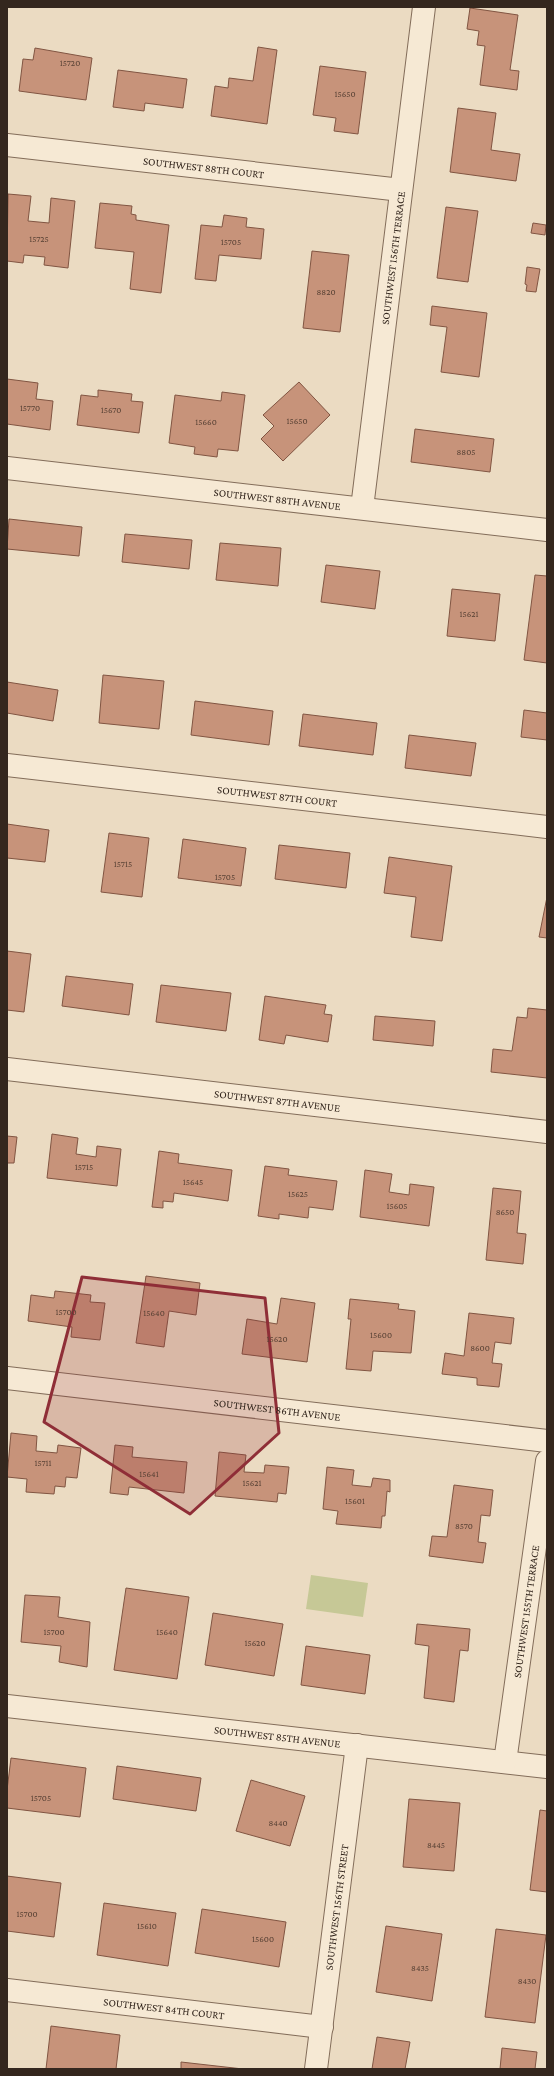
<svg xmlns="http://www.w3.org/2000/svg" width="554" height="2076" font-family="'Crimson Pro',serif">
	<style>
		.green { fill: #c6c896 }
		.building { fill: #c7937a; stroke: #815542 }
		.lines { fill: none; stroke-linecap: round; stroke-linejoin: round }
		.minor-casing { stroke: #836d5a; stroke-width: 24 }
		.minor { stroke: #f6e9d4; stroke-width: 22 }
		.marked { fill: #8f2e37; fill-opacity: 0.2; stroke: #8f2e37; stroke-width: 3; stroke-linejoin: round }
		.labels { text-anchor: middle; stroke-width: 3.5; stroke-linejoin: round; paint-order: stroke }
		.number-label { font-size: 9px; fill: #594235 }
		.street-label { font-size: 11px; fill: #34271e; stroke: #f3e6d1 }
	</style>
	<rect width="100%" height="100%" fill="#ebdbc2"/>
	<!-- green -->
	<path class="green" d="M311 1575 368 1583 363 1617 306 1609Z"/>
	<!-- building -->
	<g class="building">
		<path d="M470 8 518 15 510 70 519 71 517 90 480 85 485 46 477 45 479 31 467 29Z"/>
		<path d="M258 47 277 50 267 124 211 116 215 86 228 88 229 78 253 81Z"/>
		<path d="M35 48 92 58 86 100 19 91 23 59 33 60Z"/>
		<path d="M320 66 366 72 358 134 334 131 336 118 313 115Z"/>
		<path d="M118 70 187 79 183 108 145 103 144 111 113 107Z"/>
		<path d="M458 108 496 113 491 150 520 154 516 181 450 172Z"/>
		<path d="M8 194 31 196 28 221 49 223 51 198 75 201 68 268 44 265 45 257 24 255 23 263 7 261Z"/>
		<path d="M100 203 132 206 131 214 136 215V220L169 225 161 293 130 289 134 252 95 248Z"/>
		<path d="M446 207 478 211 468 282 437 278Z"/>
		<path d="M224 215 247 218 246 227 264 229 261 259 219 255 216 281 195 279 201 225 222 227Z"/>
		<path d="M533 223 546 225 545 235 531 233Z"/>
		<path d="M312 251 349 255 340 332 303 328Z"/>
		<path d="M527 267 540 269 536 292 526 291 527 285 525 284Z"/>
		<path d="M432 306 487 313 479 377 441 372 447 327 430 325Z"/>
		<path d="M7 379 38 383 36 399 53 401 50 430 7 424Z"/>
		<path d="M299 382 330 415 283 461 261 439 274 426 263 415Z"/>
		<path d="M98 390 132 394 131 401 143 402 139 433 77 425 81 395 98 397Z"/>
		<path d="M222 392 245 395 238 451 218 449 217 457 194 454 195 447 169 443 175 395 221 401Z"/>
		<path d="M415 429 494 439 490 472 411 462Z"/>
		<path d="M9 519 82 527 79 556 7 549Z"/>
		<path d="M125 534 192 540 189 569 122 562Z"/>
		<path d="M220 543 281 548 278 586 216 580Z"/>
		<path d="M326 565 380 571 375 609 321 602Z"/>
		<path d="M535 575 547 576V663L524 660Z"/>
		<path d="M452 589 500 594 495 641 447 636Z"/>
		<path d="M103 675 164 681 159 729 99 723Z"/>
		<path d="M7 682 58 690 53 721 7 713Z"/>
		<path d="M195 701 273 711 269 745 191 735Z"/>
		<path d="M524 710 547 713V740L521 737Z"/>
		<path d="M303 714 377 723 373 755 299 746Z"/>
		<path d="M409 735 476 743 471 776 405 768Z"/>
		<path d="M7 824 49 830 45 862 7 858Z"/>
		<path d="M109 833 149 838 142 897 101 892Z"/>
		<path d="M183 839 246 848 241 886 178 878Z"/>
		<path d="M279 845 350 853 346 888 275 879Z"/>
		<path d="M389 857 452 866 442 941 411 937 416 897 384 893Z"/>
		<path d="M547 897V938L539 937Z"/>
		<path d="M7 951 31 954 24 1012 7 1010Z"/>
		<path d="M66 976 133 984 129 1015 62 1006Z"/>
		<path d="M161 985 231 993 226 1031 156 1022Z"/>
		<path d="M265 996 326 1005 324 1014 332 1015 328 1042 286 1035 284 1044 259 1040Z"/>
		<path d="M528 1008 547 1010V1078L491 1072 493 1049 512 1051 517 1017 527 1018Z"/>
		<path d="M375 1016 435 1021 433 1046 373 1040Z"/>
		<path d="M52 1134 78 1138 76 1154 96 1157 97 1146 121 1149 117 1186 47 1178Z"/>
		<path d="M7 1136 17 1137 14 1163H7Z"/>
		<path d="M159 1151 179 1154 178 1163 232 1170 228 1201 174 1193 173 1202 163 1201V1208L152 1207Z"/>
		<path d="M265 1166 289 1169 288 1175 337 1181 333 1210 309 1207 308 1218 279 1214V1219L258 1216Z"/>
		<path d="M365 1170 392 1174 389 1192 409 1195 410 1184 434 1187 429 1226 360 1217Z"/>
		<path d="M493 1188 521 1191 517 1233 526 1234 523 1264 486 1260Z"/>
		<path d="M146 1276 200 1283 196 1315 169 1311 164 1347 136 1343Z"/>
		<path d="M55 1291 91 1295 90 1302 105 1303 100 1340 71 1337 72 1327 28 1321 31 1295 54 1298Z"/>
		<path d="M281 1298 315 1303 307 1362 242 1354 247 1319 277 1324Z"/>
		<path d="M350 1299 399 1304 398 1309 415 1311 411 1353 373 1351 371 1371 346 1369 351 1319H348Z"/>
		<path d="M469 1313 514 1318 511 1344 495 1342 492 1363 502 1364 499 1387 477 1385V1378L442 1374 445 1353 464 1356Z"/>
		<path d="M11 1433 37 1436 36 1451 57 1453 58 1445 81 1448 77 1478 66 1477 65 1487 55 1486 54 1494 26 1492 27 1479 7 1477Z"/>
		<path d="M115 1445 133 1447 132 1457 187 1462 184 1493 129 1487 128 1495 110 1493Z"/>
		<path d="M219 1452 246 1455 244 1472 264 1473 265 1465 289 1467 286 1494 278 1493 277 1502 215 1496Z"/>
		<path d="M327 1467 354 1470 352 1485 371 1487 373 1478 390 1480V1492L387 1491 385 1516H382L381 1528 336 1524 338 1511 323 1509Z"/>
		<path d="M454 1485 493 1490 490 1516 481 1515 478 1542 486 1543 483 1563 429 1556 432 1536 447 1537Z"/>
		<path d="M126 1588 189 1597 177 1679 114 1670Z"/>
		<path d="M25 1595 60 1597 58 1617 90 1622 87 1667 59 1662 61 1646 21 1642Z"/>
		<path d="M213 1613 283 1624 274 1676 205 1665Z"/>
		<path d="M417 1624 470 1629 468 1651 460 1650 454 1702 424 1698 429 1646 415 1644Z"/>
		<path d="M306 1646 370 1655 365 1694 301 1685Z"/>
		<path d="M11 1758 86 1768 80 1817 7 1808V1790Z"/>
		<path d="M117 1766 201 1778 196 1811 113 1799Z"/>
		<path d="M251 1780 305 1796 290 1846 236 1831Z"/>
		<path d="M409 1799 460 1803 454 1871 403 1867Z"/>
		<path d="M540 1810 547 1811V1892L530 1890Z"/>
		<path d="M7 1876 61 1883 54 1937 7 1931Z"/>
		<path d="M104 1903 176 1913 168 1966 97 1955Z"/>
		<path d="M202 1909 286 1922 279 1967 195 1953Z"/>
		<path d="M386 1926 442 1934 432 2001 376 1992Z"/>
		<path d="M496 1929 546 1935 535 2023 485 2017Z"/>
		<path d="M51 2026 120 2035 116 2069H46Z"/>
		<path d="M377 2037 410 2042 405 2069H372Z"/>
		<path d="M502 2048 537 2052 535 2069H500Z"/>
		<path d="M181 2062 243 2069H181Z"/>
	</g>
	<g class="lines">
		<!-- minor casing -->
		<g class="minor-casing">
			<g id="minor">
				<path id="s1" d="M7 145 401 190"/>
				<path id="s2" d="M7 468 547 530"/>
				<path id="s3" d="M362 508 424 7"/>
				<path id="s4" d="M7 765 547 827"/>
				<path id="s5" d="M7 1069 547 1132"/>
				<path id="s6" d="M7 1378 547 1441"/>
				<path id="s7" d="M7 1706 547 1767"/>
				<path id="s8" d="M505 1762 547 1461"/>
				<path id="s9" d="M7 1990 322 2027"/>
				<path id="s10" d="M316 2069 357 1745"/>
			</g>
		</g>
		<!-- minor -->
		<use href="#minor" class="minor"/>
	</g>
	<!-- marked area -->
	<path class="marked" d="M82 1277 265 1298 279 1433 190 1514 44 1422Z"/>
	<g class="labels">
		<!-- number labels -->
		<g class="number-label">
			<text x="70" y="66">15720</text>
			<text x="345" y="97">15650</text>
			<text x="39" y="242">15725</text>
			<text x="231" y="245">15705</text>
			<text x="326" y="295">8820</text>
			<text x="30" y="411">15770</text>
			<text x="111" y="413">15670</text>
			<text x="297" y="424">15650</text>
			<text x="206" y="425">15660</text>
			<text x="466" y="455">8805</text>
			<text x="469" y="617">15621</text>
			<text x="123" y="867">15715</text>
			<text x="225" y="880">15705</text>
			<text x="84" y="1170">15715</text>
			<text x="193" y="1185">15645</text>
			<text x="298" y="1197">15625</text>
			<text x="397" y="1209">15605</text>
			<text x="505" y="1215">8650</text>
			<text x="66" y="1315">15700</text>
			<text x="154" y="1316">15640</text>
			<text x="381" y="1338">15600</text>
			<text x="277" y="1342">15620</text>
			<text x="480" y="1351">8600</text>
			<text x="43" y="1466">15711</text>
			<text x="149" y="1477">15641</text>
			<text x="252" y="1486">15621</text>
			<text x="355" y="1504">15601</text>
			<text x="464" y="1529">8570</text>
			<text x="54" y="1635">15700</text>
			<text x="167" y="1635">15640</text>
			<text x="255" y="1646">15620</text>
			<text x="41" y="1801">15705</text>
			<text x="278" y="1826">8440</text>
			<text x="436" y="1848">8445</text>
			<text x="27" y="1917">15700</text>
			<text x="147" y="1929">15610</text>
			<text x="263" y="1942">15600</text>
			<text x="420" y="1971">8435</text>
			<text x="527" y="1984">8430</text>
		</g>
		<!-- street labels -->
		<g class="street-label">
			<text dy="4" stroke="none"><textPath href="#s1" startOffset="198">SOUTHWEST 88TH COURT</textPath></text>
			<text dy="4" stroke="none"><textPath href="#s3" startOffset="252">SOUTHWEST 156TH TERRACE</textPath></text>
			<text dy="4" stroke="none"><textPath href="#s2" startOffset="272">SOUTHWEST 88TH AVENUE</textPath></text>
			<text dy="4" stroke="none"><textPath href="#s4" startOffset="272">SOUTHWEST 87TH COURT</textPath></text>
			<text dy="4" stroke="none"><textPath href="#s5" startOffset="272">SOUTHWEST 87TH AVENUE</textPath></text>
			<text dy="4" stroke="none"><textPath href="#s6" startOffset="272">SOUTHWEST 86TH AVENUE</textPath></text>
			<text dy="4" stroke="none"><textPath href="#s8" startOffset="152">SOUTHWEST 155TH TERRACE</textPath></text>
			<text dy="4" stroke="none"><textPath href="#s7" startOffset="272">SOUTHWEST 85TH AVENUE</textPath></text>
			<text dy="4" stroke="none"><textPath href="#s10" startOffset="163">SOUTHWEST 156TH STREET</textPath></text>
			<text dy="4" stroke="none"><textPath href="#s9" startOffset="158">SOUTHWEST 84TH COURT</textPath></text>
		</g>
	</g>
	<!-- border -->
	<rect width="554" height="2076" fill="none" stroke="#34271e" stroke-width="16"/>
</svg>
